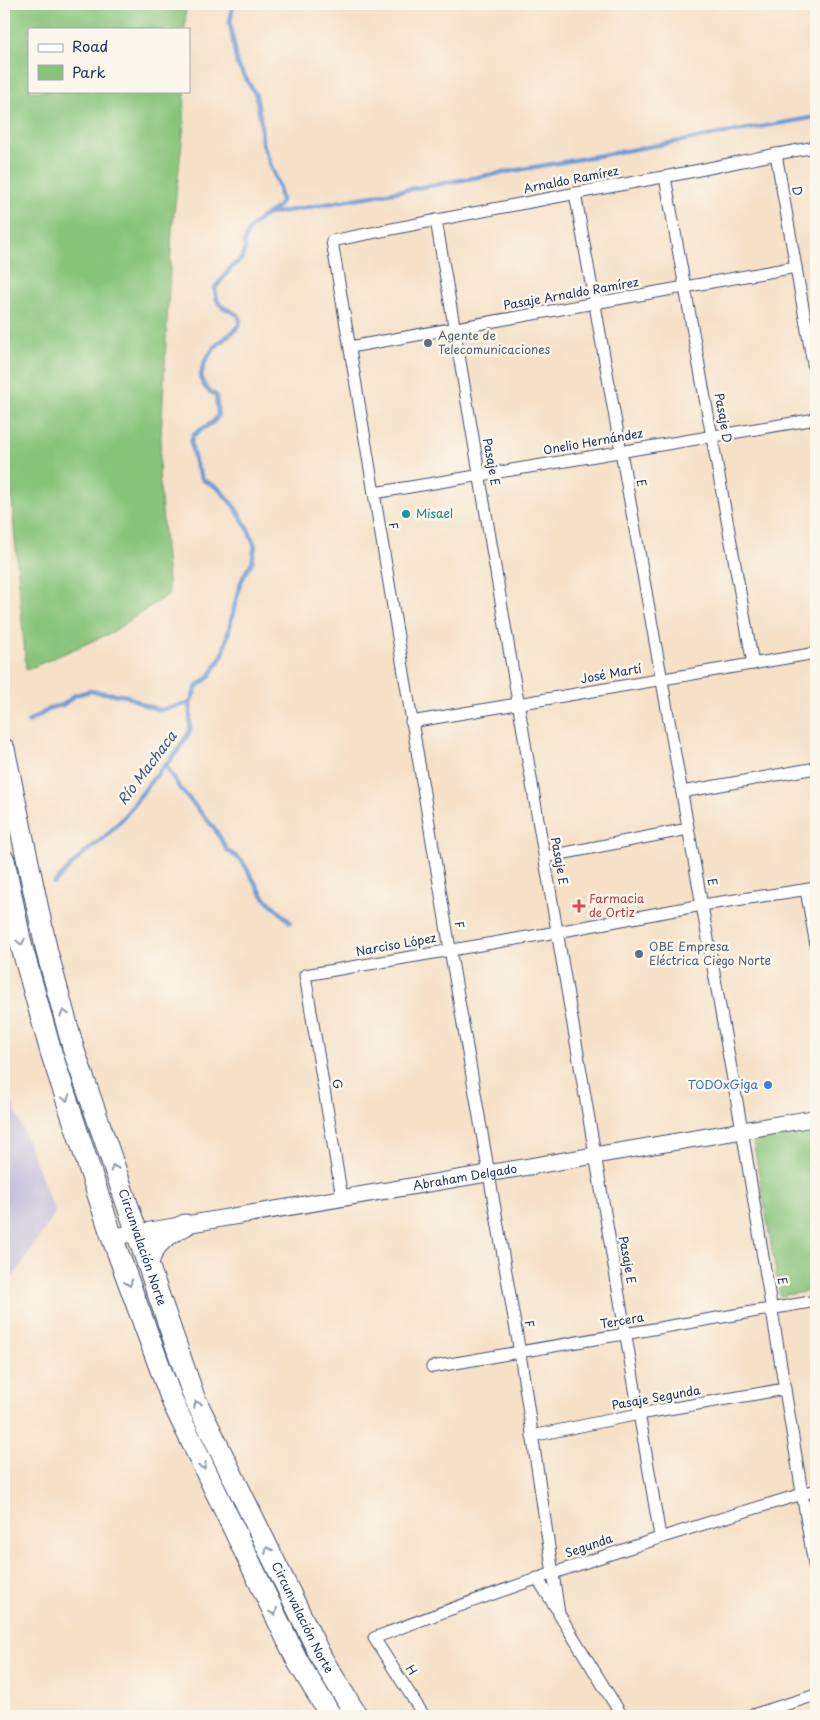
<svg xmlns="http://www.w3.org/2000/svg" width="820" height="1720" font-family="'Playpen Sans',sans-serif">
	<style>
		.industrial { fill: #c4c0db }
		.green { fill: #87c47a; stroke: #517a6c }
		.lines { fill: none; stroke-linecap: round; stroke-linejoin: round }
		.stream { stroke: #6c9bd5; stroke-width: 4.5 }
		.street-casing { stroke: #3c4a6e; stroke-width: 13 }
		.secondary-casing { stroke: #3c4a6e; stroke-width: 18 }
		.highway-casing { stroke: #3c4a6e; stroke-width: 23 }
		.street { stroke: #fff; stroke-width: 11 }
		.secondary { stroke: #fff; stroke-width: 16 }
		.highway { stroke: #fff; stroke-width: 21 }
		.oneway { stroke: #8d97ae }
		.service-dot { fill: #5c6f8a; stroke: #fbf7ec; stroke-width: 2 }
		.culture-dot { fill: #0f9aa8; stroke: #fbf7ec; stroke-width: 2 }
		.health-dot { fill: #e0444e; stroke: #fbf7ec; stroke-width: 2 }
		.shop-dot { fill: #3f7fe0; stroke: #fbf7ec; stroke-width: 2 }
		.labels { text-anchor: middle; stroke-width: 5; stroke-linejoin: round; paint-order: stroke }
		.street-label { font-size: 12px; fill: #1b2f5e; stroke: #fbf7ec }
		.service-label { font-size: 12px; fill: #4e5e75; stroke: #fbf7ec; text-anchor: start }
		.culture-label { font-size: 12px; fill: #0d838f; stroke: #fbf7ec; text-anchor: start }
		.health-label { font-size: 12px; fill: #be3a42; stroke: #fbf7ec; text-anchor: start }
		.shop-label { font-size: 12px; fill: #366cbe; stroke: #fbf7ec; text-anchor: end }
		.water-label { font-size: 14px; font-style: italic; fill: #375588; stroke: #fbf7ec }
	</style>
	<rect width="100%" height="100%" fill="#fbf7ec"/>
	<filter id="ink" filterUnits="userSpaceOnUse"><feTurbulence type="fractalNoise" baseFrequency=".02" numOctaves="2"/><feDisplacementMap in="SourceGraphic" scale="10" xChannelSelector="R" yChannelSelector="G"/><feConvolveMatrix kernelMatrix="1 2 1 2 8 2 1 2 1" color-interpolation-filters="sRGB"/></filter>
	<filter id="wash" filterUnits="userSpaceOnUse"><feTurbulence type="fractalNoise" baseFrequency=".0096" numOctaves="4" result="noise"/><feDisplacementMap in="SourceGraphic" scale="20" xChannelSelector="R" yChannelSelector="G"/><feGaussianBlur stdDeviation="1.12" result="paint"/><feColorMatrix in="noise" values="0 0 0 0 0 0 0 0 0 0 0 0 0 0 0 0 0 1.4 0 .05"/><feComposite in="paint" operator="in"/></filter>
	<g filter="url(#wash)">
		<rect width="100%" height="100%" fill="#f6e0c6"/>
		<!-- industrial -->
		<path class="industrial" d="M4 1081 55 1213 4 1291Z"/>
		<!-- green -->
		<g class="green">
			<path d="M10 4H186L185 29H29V91H185L184 124 172 231 159 474 169 594 111 633 26 670 4 406V75Z"/>
			<path d="M816 1129V1290L780 1296 753 1140Z"/>
		</g>
		<g class="lines">
			<!-- stream -->
			<g class="stream">
				<path d="M270 214 816 117"/>
				<path d="M28 722 53 707 63 705 75 695 90 691 127 696 144 705 160 710 190 703"/>
				<path d="M165 764 179 787 215 829 227 850 242 861 263 896 290 922"/>
				<path d="M54 883 84 853 106 836 125 816 152 780 176 753 190 731V703L197 686 209 677 223 654 240 584 247 570 252 562 255 546 247 527 234 506 218 488 203 480 195 462 191 443 193 435 213 422 218 416 216 395C192 384 202 362 215 347 222 339 232 334 239 326L240 320 238 315C222 305 217 310 215 288L230 269 242 258 245 248 244 243 249 230 261 218 277 208 281 201 279 187 262 142 261 122 256 95 237 64 230 23 233 4"/>
			</g>
		</g>
	</g>
	<g filter="url(#ink)">
		<g class="lines">
			<!-- street casing -->
			<g class="street-casing">
				<g id="street">
					<path d="M776 154 816 381"/>
					<path d="M665 177 753 664"/>
					<path d="M575 193 742 1130 816 1577"/>
					<path d="M436 220 660 1536"/>
					<path d="M350 347 796 267"/>
					<path d="M374 493 816 419"/>
					<path d="M411 722 816 653"/>
					<path d="M682 792 816 768"/>
					<path d="M545 857 688 829"/>
					<path d="M806 890 816 945"/>
					<path d="M342 1198 305 975 557 932 702 905 816 888"/>
					<path d="M432 1367 816 1301"/>
					<path d="M532 1436 639 1414 785 1389"/>
					<path d="M537 1578 556 1608"/>
					<path d="M424 1716 374 1638C519 1582 667 1534 816 1490"/>
					<path d="M622 1716 559 1614 520 1353 450 949 332 241C442 219 553 197 663 177 715 168 765 155 816 147"/>
					<path d="M749 1716 816 1695"/>
				</g>
			</g>
			<!-- secondary casing -->
			<g class="secondary-casing">
				<g id="secondary">
					<path id="s1" d="M112 1237 816 1118"/>
				</g>
			</g>
			<!-- highway casing -->
			<g class="highway-casing">
				<g id="highway">
					<path id="s2" d="M4 749 47 952 74 1051 194 1397 322 1659 357 1716"/>
					<path d="M4 860 21 944 51 1052 112 1237 173 1403 298 1662 331 1716"/>
					<path d="M148 1263C153 1243 167 1234 185 1225"/>
				</g>
			</g>
			<!-- street -->
			<use href="#street" class="street"/>
			<!-- secondary -->
			<use href="#secondary" class="secondary"/>
			<!-- highway -->
			<use href="#highway" class="highway"/>
		</g>
		<!-- one-way arrows -->
		<defs><path id="oneway-chevron" d="M-2-3.5L2.5 0L-2 3.5" fill="none" stroke-width="1.6" stroke-linecap="round" stroke-linejoin="round" transform="scale(1.25)"/></defs>
		<g class="oneway">
			<use href="#oneway-chevron" transform="translate(21 942) rotate(77)"/>
			<use href="#oneway-chevron" transform="translate(64 1013) rotate(-105)"/>
			<use href="#oneway-chevron" transform="translate(66 1098) rotate(72)"/>
			<use href="#oneway-chevron" transform="translate(114 1168) rotate(-109)"/>
			<use href="#oneway-chevron" transform="translate(129 1283) rotate(70)"/>
			<use href="#oneway-chevron" transform="translate(197 1404) rotate(-115)"/>
			<use href="#oneway-chevron" transform="translate(203 1466) rotate(64)"/>
			<use href="#oneway-chevron" transform="translate(268 1550) rotate(-116)"/>
			<use href="#oneway-chevron" transform="translate(274 1612) rotate(64)"/>
		</g>
	</g>
	<!-- markers -->
	<g class="service-dot">
		<circle cx="428" cy="343" r="5"/>
		<circle cx="639" cy="954" r="5"/>
	</g>
	<circle class="culture-dot" cx="406" cy="514" r="5"/>
	<path class="health-dot" d="M576.5 898.5h5v5h5v5h-5v5h-5v-5h-5v-5h5z"/>
	<circle class="shop-dot" cx="768" cy="1085" r="5"/>
	<g class="labels">
		<!-- street labels -->
		<g class="street-label">
			<text transform="translate(571 180) rotate(-11)" y="4">Arnaldo Ramírez</text>
			<text transform="translate(797 191) rotate(80)" y="4">D</text>
			<text transform="translate(571 294) rotate(-10)" y="4">Pasaje Arnaldo Ramírez</text>
			<text transform="translate(723 418) rotate(80)" y="4">Pasaje D</text>
			<text transform="translate(593 442) rotate(-10)" y="4">Onelio Hernández</text>
			<text transform="translate(491 462) rotate(80)" y="4">Pasaje E</text>
			<text transform="translate(641 483) rotate(80)" y="4">E</text>
			<text transform="translate(393 526) rotate(81)" y="4">F</text>
			<text transform="translate(611 674) rotate(-10)" y="4">José Martí</text>
			<text transform="translate(559 861) rotate(80)" y="4">Pasaje E</text>
			<text transform="translate(712 882) rotate(80)" y="4">E</text>
			<text transform="translate(459 925) rotate(80)" y="4">F</text>
			<text transform="translate(396 945) rotate(-10)" y="4">Narciso López</text>
			<text transform="translate(337 1084) rotate(80)" y="4">G</text>
			<text dy="4" stroke="none"><textPath href="#s1" startOffset="358">Abraham Delgado</textPath></text>
			<text dy="4" stroke="none"><textPath href="#s2" startOffset="518">Circunvalación Norte</textPath></text>
			<text transform="translate(627 1260) rotate(80)" y="4">Pasaje E</text>
			<text transform="translate(782 1281) rotate(80)" y="4">E</text>
			<text transform="translate(622 1321) rotate(-10)" y="4">Tercera</text>
			<text transform="translate(529 1324) rotate(80)" y="4">F</text>
			<text transform="translate(656 1398) rotate(-10)" y="4">Pasaje Segunda</text>
			<text transform="translate(589 1546) rotate(-19)" y="4">Segunda</text>
			<text dy="4" stroke="none"><textPath href="#s2" startOffset="922">Circunvalación Norte</textPath></text>
			<text transform="translate(411 1670) rotate(58)" y="4">H</text>
		</g>
		<!-- service labels -->
		<g class="service-label">
			<text x="438" y="340">Agente de<tspan x="438" dy="14">Telecomunicaciones</tspan></text>
			<text x="649" y="951">OBE Empresa<tspan x="649" dy="14">Eléctrica Ciego Norte</tspan></text>
		</g>
		<!-- culture labels -->
		<g class="culture-label">
			<text x="416" y="518">Misael</text>
		</g>
		<!-- health labels -->
		<g class="health-label">
			<text x="589" y="903">Farmacia<tspan x="589" dy="14">de Ortiz</tspan></text>
		</g>
		<!-- shop labels -->
		<g class="shop-label">
			<text x="758" y="1089">TODOxGiga</text>
		</g>
		<!-- water labels -->
		<g class="water-label">
			<text transform="translate(147 768) rotate(-53)" y="5">Río Machaca</text>
		</g>
	</g>
	<!-- margin -->
	<rect width="820" height="1720" fill="none" stroke="#fbf7ec" stroke-width="20"/>
	<!-- legend -->
	<rect x="28" y="28" width="162" height="65" fill="#fbf7ec" stroke="#a1a7b3"/>
	<rect x="38" y="44" width="25" height="8" fill="#ffffff" stroke="#a1a7b3"/>
	<text x="72" y="52" font-size="15" fill="#1b2f5e">Road</text>
	<rect x="38" y="65" width="25" height="15" fill="#87c47a" stroke="#a1a7b3"/>
	<text x="72" y="78" font-size="15" fill="#1b2f5e">Park</text>
</svg>
